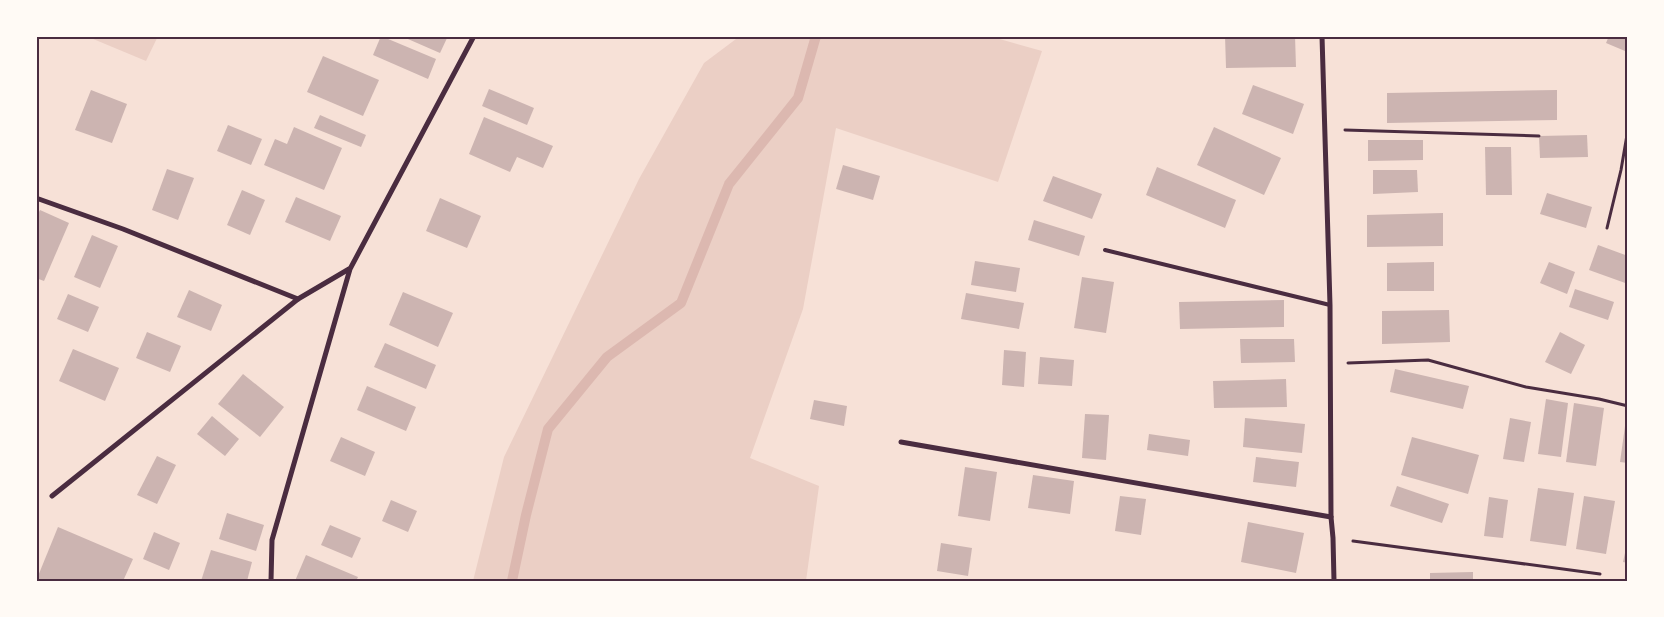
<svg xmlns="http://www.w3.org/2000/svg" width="1664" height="617" font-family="'Nunito Sans',sans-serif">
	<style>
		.green { fill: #ebcfc5 }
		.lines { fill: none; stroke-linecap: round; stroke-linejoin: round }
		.stream { stroke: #dcb8b0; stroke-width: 10 }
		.building { fill: #ccb4b1 }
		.path { stroke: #4a2c40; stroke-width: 3 }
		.service { stroke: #4a2c40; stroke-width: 4 }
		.minor { stroke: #4a2c40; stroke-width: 5 }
		.neatline { fill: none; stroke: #4a2c40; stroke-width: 2 }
	</style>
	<rect width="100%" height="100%" fill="#f7e1d7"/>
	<!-- green -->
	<g class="green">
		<path d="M86 36H158L146 61Z"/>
		<path d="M740 36H989L1042 51 998 182 836 128 803 309 750 458 819 486 806 581H473L504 457 639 179 704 63Z"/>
	</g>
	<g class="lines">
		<!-- stream -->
		<path class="stream" d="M512 581 526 515 548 429 607 357 681 303 729 184 798 98 816 36"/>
	</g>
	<!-- building -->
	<g class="building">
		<path d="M381 36 436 59 428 79 373 55Z"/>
		<path d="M401 36H448L440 53Z"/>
		<path d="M1225 36H1295L1296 67 1226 68Z"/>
		<path d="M1609 36H1628V45L1625 51 1606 43Z"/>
		<path d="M323 56 379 80 363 116 307 92Z"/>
		<path d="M1253 85 1304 104 1293 134 1242 114Z"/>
		<path d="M489 89 534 108 527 125 482 106Z"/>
		<path d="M91 90 127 104 112 143 75 130Z"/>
		<path d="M1557 90V120L1387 123V93Z"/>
		<path d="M320 115 366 135 361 147 314 128Z"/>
		<path d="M484 117 553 146 543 168 517 157 510 172 469 154Z"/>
		<path d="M228 125 262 139 251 165 217 151Z"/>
		<path d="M294 127 342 148 324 190 264 165 275 139 287 144Z"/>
		<path d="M1214 127 1281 158 1264 195 1197 165Z"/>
		<path d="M1587 135 1588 157 1540 158 1539 136Z"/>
		<path d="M1368 140H1423V160L1368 161Z"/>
		<path d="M1485 147H1511L1512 195H1486Z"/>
		<path d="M843 165 880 176 873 200 836 189Z"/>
		<path d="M1157 167 1236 200 1225 228 1146 195Z"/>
		<path d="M167 169 194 178 178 220 152 210Z"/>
		<path d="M1373 170H1417L1418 192 1373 194Z"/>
		<path d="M1053 176 1102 194 1092 219 1043 201Z"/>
		<path d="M242 190 265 200 250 235 227 225Z"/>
		<path d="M1547 193 1592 207 1586 228 1540 214Z"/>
		<path d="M296 197 341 216 330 241 285 222Z"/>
		<path d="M440 198 481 216 467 248 426 231Z"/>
		<path d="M40 210 69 223 44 281 36 278V218Z"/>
		<path d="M1443 213V246L1367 247V215Z"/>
		<path d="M1034 220 1085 236 1079 256 1028 240Z"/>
		<path d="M92 235 118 246 100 288 74 277Z"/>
		<path d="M1598 245 1628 256V284L1589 270Z"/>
		<path d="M975 261 1020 268 1016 292 971 285Z"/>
		<path d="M1434 262V291H1387V263Z"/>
		<path d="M1549 262 1575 272 1567 294 1540 283Z"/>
		<path d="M1082 277 1114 282 1106 333 1074 328Z"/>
		<path d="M1575 289 1614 302 1608 320 1569 307Z"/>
		<path d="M189 290 222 305 211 331 177 317Z"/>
		<path d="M403 292 453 313 438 347 389 325Z"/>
		<path d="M966 293 1024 303 1019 329 961 319Z"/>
		<path d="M68 294 99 307 88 332 57 319Z"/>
		<path d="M1284 300V327L1180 329 1179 302Z"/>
		<path d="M1449 310 1450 342 1382 344V311Z"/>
		<path d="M147 332 181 346 170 372 136 358Z"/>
		<path d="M1560 332 1585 345 1571 374 1545 362Z"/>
		<path d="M1240 339H1294L1295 362 1241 363Z"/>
		<path d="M385 343 436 365 426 389 374 367Z"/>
		<path d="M73 349 119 368 105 401 59 381Z"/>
		<path d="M1004 350 1026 352 1024 387 1002 385Z"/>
		<path d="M1040 357 1074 360 1072 386 1038 384Z"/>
		<path d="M1395 369 1469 386 1463 409 1390 392Z"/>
		<path d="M243 374 284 407 260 437 218 404Z"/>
		<path d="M1286 379 1287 407 1214 408 1213 381Z"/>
		<path d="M367 386 416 407 406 431 357 410Z"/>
		<path d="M1546 399 1568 403 1561 457 1538 454Z"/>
		<path d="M814 400 847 406 844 426 810 419Z"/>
		<path d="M1574 403 1604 408 1596 466 1566 462Z"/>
		<path d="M1085 414 1109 415 1106 460 1082 458Z"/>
		<path d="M212 416 239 439 225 456 197 434Z"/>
		<path d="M1245 418 1305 424 1302 453 1243 447Z"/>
		<path d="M1510 418 1531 422 1524 462 1503 459Z"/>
		<path d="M1626 419 1628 420V463L1620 462Z"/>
		<path d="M1149 434 1190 440 1188 456 1147 450Z"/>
		<path d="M341 437 375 452 365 476 330 461Z"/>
		<path d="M1412 437 1479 455 1468 494 1401 475Z"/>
		<path d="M157 456 176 465 157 504 137 495Z"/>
		<path d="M1256 457 1299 462 1296 487 1253 482Z"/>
		<path d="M965 467 997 472 990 521 958 516Z"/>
		<path d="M1033 475 1074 481 1070 514 1028 508Z"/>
		<path d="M1397 486 1449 504 1442 523 1390 506Z"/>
		<path d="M1538 488 1574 493 1566 546 1530 541Z"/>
		<path d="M1120 496 1146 499 1141 535 1115 531Z"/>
		<path d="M1584 496 1615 501 1606 554 1576 549Z"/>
		<path d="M1489 497 1508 500 1503 538 1484 536Z"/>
		<path d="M391 500 417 511 408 532 382 521Z"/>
		<path d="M227 513 264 525 256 551 219 539Z"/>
		<path d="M1248 522 1304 533 1296 573 1241 562Z"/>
		<path d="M330 525 361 538 352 558 321 545Z"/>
		<path d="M58 527 133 559 123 581H36Z"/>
		<path d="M154 532 180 543 169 570 143 559Z"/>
		<path d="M941 543 972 548 968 576 937 571Z"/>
		<path d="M1627 544H1628V563L1623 562Z"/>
		<path d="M211 550 252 562 247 581H201Z"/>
		<path d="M306 555 358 577 356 581H295Z"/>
		<path d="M1473 572V581H1430V573Z"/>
	</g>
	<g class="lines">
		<!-- path -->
		<g class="path">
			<path d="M1345 130 1539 136"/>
			<path d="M1607 228 1621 170 1628 129"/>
			<path d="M1348 363 1428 360 1526 387 1599 399 1628 406"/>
			<path d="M1353 541 1600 574"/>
		</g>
		<!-- service -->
		<path class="service" d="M1105 250 1330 305"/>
		<!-- minor -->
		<g class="minor">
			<path d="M1322 36 1330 305 1331 517 1333 538 1334 581"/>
			<path d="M36 198 123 229 298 299"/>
			<path d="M901 442 1331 517"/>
			<path d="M52 496 298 299 349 269"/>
			<path d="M271 581 272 540 350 269 474 36"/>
		</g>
	</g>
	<!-- border -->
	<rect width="1664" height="617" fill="none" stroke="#fffaf5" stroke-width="75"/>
	<rect x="38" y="38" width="1588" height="542" class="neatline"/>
</svg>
